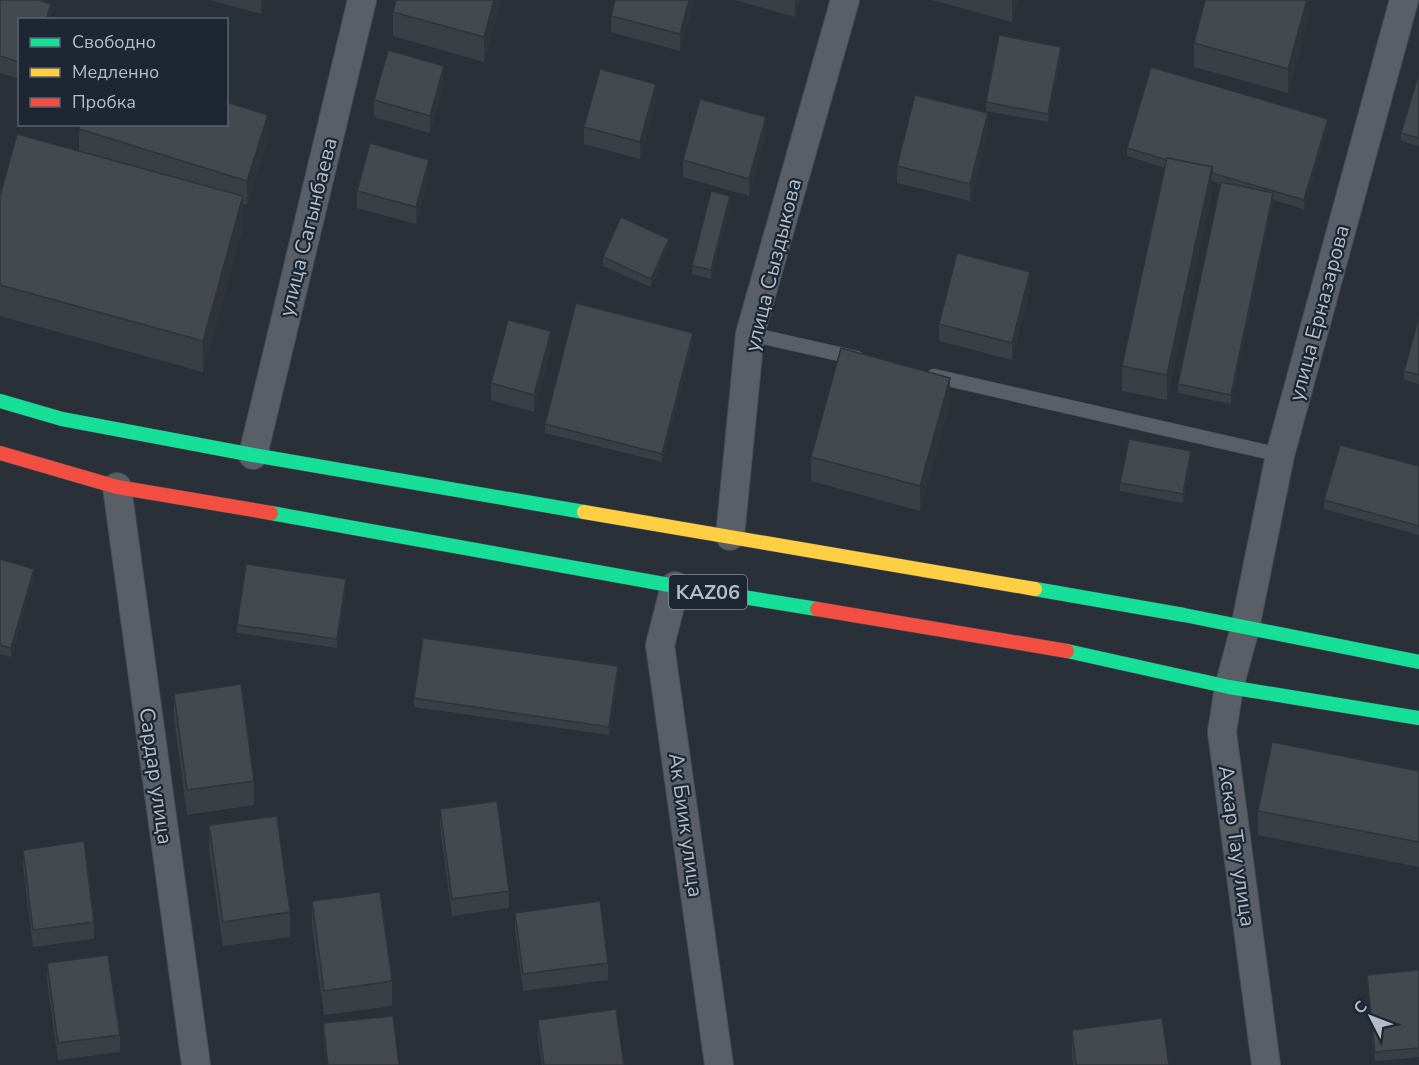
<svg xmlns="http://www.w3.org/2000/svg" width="1419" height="1065" font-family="'Nunito Sans',sans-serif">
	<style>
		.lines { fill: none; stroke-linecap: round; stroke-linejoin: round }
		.lane-casing { stroke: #484c53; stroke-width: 15 }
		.street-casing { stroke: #484c53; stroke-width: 30 }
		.fast-casing { stroke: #474c53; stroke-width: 15 }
		.slow-casing { stroke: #474c53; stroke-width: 15 }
		.jam-casing { stroke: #474c53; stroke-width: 15 }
		.lane { stroke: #5a5e66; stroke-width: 14 }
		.street { stroke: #5a5e66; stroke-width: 28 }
		.fast { stroke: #16e098; stroke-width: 14 }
		.slow { stroke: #ffcf43; stroke-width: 14 }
		.jam { stroke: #f24e42; stroke-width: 14 }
		.wall { fill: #3a3f45 }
		.shaded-wall { fill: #303338 }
		.building { fill: #444950; stroke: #303338; stroke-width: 1.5 }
		.labels { text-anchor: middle; stroke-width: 4.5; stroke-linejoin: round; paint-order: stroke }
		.shield { fill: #1d2633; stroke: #878f9c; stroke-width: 1.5 }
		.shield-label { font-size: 20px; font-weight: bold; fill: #b4bcc9 }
		.street-label { font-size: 21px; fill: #b4bcc9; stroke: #1d2633 }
	</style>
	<rect width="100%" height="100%" fill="#2a3038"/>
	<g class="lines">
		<!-- lane casing -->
		<g class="lane-casing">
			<g id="lane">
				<path d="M750 334 857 358"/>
				<path d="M934 376 1280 455"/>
			</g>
		</g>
		<!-- street casing -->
		<g class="street-casing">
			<g id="street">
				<path d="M253 455 362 0"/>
				<path d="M117 487 196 1065"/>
				<path d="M730 536 750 334 845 0"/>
				<path d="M675 586 660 645 719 1065"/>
				<path d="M1266 1065 1222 732 1229 687 1245 628 1280 455 1404 0"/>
			</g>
		</g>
		<!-- fast casing -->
		<g class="fast-casing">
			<g id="fast">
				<path d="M0 401 62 419 253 455 584 512"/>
				<path d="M271 513 675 586 817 609"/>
				<path d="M1035 589 1184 615 1419 662"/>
				<path d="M1067 651 1229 687 1419 718"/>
			</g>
		</g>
		<!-- slow casing -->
		<g class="slow-casing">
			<path id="slow" d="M584 512 1035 589"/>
		</g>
		<!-- jam casing -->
		<g class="jam-casing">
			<g id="jam">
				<path d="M0 453 117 487 271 513"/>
				<path d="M817 609 1067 651"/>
			</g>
		</g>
		<!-- lane -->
		<use href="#lane" class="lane"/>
		<!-- street -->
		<use href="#street" class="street"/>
		<!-- fast -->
		<use href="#fast" class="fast"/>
		<!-- slow -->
		<use href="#slow" class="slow"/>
		<!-- jam -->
		<use href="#jam" class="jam"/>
	</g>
	<!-- wall -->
	<g class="wall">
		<path d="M0 0 51 20H20V79L0 73Z"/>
		<path d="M210 0H265L261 14Z"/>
		<path d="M396 0H501L484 62 393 36V12Z"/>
		<path d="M694 0 680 51 611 32V16Z"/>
		<path d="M735 0H800L795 17Z"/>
		<path d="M932 0H1018L1012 22Z"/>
		<path d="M1310 0V13L1288 93 1194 67V43Z"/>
		<path d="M1061 56 1048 122 986 111V102Z"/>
		<path d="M1419 73V146L1401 141V133Z"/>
		<path d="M444 83 430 133 374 117V100Z"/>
		<path d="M656 101 640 159 584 144V127Z"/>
		<path d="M1328 128 1304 209 1273 200 1231 404 1178 393V384L1220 184 1212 181V192L1167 400 1122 391V366L1165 168 1127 156V148Z"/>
		<path d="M79 129 268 139 247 205 243 204V227L203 372 0 316V196L79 151Z"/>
		<path d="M988 130 970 201 897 183V166Z"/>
		<path d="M766 134 749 196 683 177V160Z"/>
		<path d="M429 177 416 224 357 208V191Z"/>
		<path d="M730 205 711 279 692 274V266Z"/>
		<path d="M669 247 651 287 603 266V257Z"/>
		<path d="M1030 289 1012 360 939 341V324Z"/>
		<path d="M1419 317V384L1404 380V371Z"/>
		<path d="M693 342 662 462 545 433V424Z"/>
		<path d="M551 348 534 412 491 400V383Z"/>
		<path d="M950 402 920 511 811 481V457Z"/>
		<path d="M1191 460 1183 503 1120 491V483Z"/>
		<path d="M1419 466V535L1324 509V500Z"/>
		<path d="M0 559 34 578 11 657 0 654Z"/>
		<path d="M346 587 337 648 237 633V625Z"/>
		<path d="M618 675 609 735 414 707V698Z"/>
		<path d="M174 694 254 781V805L187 815 174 718Z"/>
		<path d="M1419 771V867L1258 835V811Z"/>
		<path d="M440 809 509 891V908L452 916 440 826Z"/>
		<path d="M209 825 290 912V937L223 946 209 850Z"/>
		<path d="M23 850 94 922V939L33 947 23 867Z"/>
		<path d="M312 901 392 981V1006L324 1015 312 926Z"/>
		<path d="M515 913 608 963V980L523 991 515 930Z"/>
		<path d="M47 963 120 1035V1052L58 1060 47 980Z"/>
		<path d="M1419 970V1057L1375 1061 1367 975Z"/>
		<path d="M538 1020 624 1065H542L538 1037Z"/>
		<path d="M323 1023 399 1065H327L323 1032Z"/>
		<path d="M1072 1030 1169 1065H1073L1072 1055Z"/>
	</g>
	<!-- shaded-wall -->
	<g class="shaded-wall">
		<path d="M261 0H265L261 14Z"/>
		<path d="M494 0H501L484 62V37Z"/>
		<path d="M689 0H694L680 51V34Z"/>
		<path d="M795 0H800L795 17Z"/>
		<path d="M1012 0H1018L1012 22Z"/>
		<path d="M1307 0H1310V13L1288 93V69Z"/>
		<path d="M51 4V20H46Z"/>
		<path d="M1061 47V56L1048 122V114Z"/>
		<path d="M444 66V83L430 133V116Z"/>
		<path d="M656 84V101L640 159V142Z"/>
		<path d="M988 113V130L970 201V184Z"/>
		<path d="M268 115V139L247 205V181Z"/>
		<path d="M766 117V134L749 196V179Z"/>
		<path d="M1328 119V128L1304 209V200Z"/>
		<path d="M429 160V177L416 224V207Z"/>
		<path d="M1212 167V192L1167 400V375Z"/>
		<path d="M1273 193V202L1231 404V395Z"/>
		<path d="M243 196V227L203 372V341Z"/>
		<path d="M730 196V205L711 279V270Z"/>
		<path d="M669 239V247L651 287V279Z"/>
		<path d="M1030 272V289L1012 360V343Z"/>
		<path d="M551 331V348L534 412V395Z"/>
		<path d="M693 333V342L662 462V454Z"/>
		<path d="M950 378V402L920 511V486Z"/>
		<path d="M1191 451V460L1183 503V494Z"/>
		<path d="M34 569V578L11 657V648Z"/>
		<path d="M346 579V587L337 648V639Z"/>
		<path d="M618 666V675L609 735V727Z"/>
	</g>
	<!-- building -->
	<g class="building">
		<path d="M0 0H39L51 4 46 20H20V62L0 56Z"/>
		<path d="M396 0H494L484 37 393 12Z"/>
		<path d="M615 0H689L680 34 611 16Z"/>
		<path d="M1205 0H1307L1288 69 1194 43Z"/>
		<path d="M999 35 1061 47 1048 114 986 102Z"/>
		<path d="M388 50 444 66 430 116 374 100Z"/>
		<path d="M1151 67 1328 119 1304 200 1212 173V167L1167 158V160L1127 148Z"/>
		<path d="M600 69 656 84 640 142 584 127Z"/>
		<path d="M1419 73V138L1401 133Z"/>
		<path d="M915 95 988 113 970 184 897 166Z"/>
		<path d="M700 99 766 117 749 179 683 160Z"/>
		<path d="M226 102 268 115 247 181 79 129 80 124H226Z"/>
		<path d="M17 134 243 196 203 341 0 285V196Z"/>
		<path d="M370 143 429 160 416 207 357 191Z"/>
		<path d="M1167 158 1212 167 1167 375 1122 366Z"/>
		<path d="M1221 182 1273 193 1231 395 1178 384Z"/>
		<path d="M711 191 730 196 711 270 692 266Z"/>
		<path d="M621 217 669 239 651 279 603 257Z"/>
		<path d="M957 253 1030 272 1012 343 939 324Z"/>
		<path d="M576 303 693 333 662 454 545 424Z"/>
		<path d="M1419 317V375L1404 371Z"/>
		<path d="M508 320 551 331 534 395 491 383Z"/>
		<path d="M841 348 950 378 920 486 811 457Z"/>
		<path d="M1129 439 1191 451 1183 494 1120 483Z"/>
		<path d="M1340 445 1419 466V526L1324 500Z"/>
		<path d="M0 559 34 569 11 648 0 645Z"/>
		<path d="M246 564 346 579 337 639 237 625Z"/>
		<path d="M423 638 618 666 609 727 414 698Z"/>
		<path d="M241 684 254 781 187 790 174 694Z"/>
		<path d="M1272 742 1419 771V842L1258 811Z"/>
		<path d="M497 801 509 891 452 899 440 809Z"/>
		<path d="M277 816 290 912 223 922 209 825Z"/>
		<path d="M84 841 94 922 33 930 23 850Z"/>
		<path d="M380 892 392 981 324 991 312 901Z"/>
		<path d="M600 901 608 963 523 974 515 913Z"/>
		<path d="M108 955 120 1035 58 1043 47 963Z"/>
		<path d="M1419 970V1048L1375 1052 1367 975Z"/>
		<path d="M616 1009 624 1065H544L538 1020Z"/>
		<path d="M393 1016 399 1065H328L323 1023Z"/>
		<path d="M1162 1018 1169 1065H1076L1072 1030Z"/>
	</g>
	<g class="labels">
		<!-- shield labels -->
		<rect class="shield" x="669" y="575" width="78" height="34" rx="4.5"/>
		<g class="shield-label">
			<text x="708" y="599">KАZ06</text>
		</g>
		<!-- street labels -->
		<g class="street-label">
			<text transform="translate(308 227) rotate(-76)" y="7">улица Сагынбаева</text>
			<text transform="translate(773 265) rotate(-76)" y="7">улица Сыздыкова</text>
			<text transform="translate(1319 313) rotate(-75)" y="7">улица Ерназарова</text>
			<text transform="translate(156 776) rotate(82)" y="7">Сардар улица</text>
			<text transform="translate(686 825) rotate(82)" y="7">Ак Биик улица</text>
			<text transform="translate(1237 846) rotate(82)" y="7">Аскар Тау улица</text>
		</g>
	</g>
	<!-- legend -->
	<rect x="18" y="18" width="210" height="108" fill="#1d2633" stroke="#59626f" stroke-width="1.5"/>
	<rect x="30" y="38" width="30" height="9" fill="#16e098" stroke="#59626f" stroke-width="1.5"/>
	<text x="72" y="48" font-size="18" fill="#b4bcc9">Свободно</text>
	<rect x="30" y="68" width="30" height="9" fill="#ffcf43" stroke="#59626f" stroke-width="1.5"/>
	<text x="72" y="78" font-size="18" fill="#b4bcc9">Медленно</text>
	<rect x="30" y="98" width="30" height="9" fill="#f24e42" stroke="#59626f" stroke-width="1.5"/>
	<text x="72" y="108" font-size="18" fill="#b4bcc9">Пробка</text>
	<!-- north arrow -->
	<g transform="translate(1371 1017) rotate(312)" stroke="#1d2633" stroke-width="4.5" paint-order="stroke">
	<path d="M0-4.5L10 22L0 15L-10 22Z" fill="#b4bcc9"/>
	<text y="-9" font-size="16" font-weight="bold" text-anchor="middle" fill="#b4bcc9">С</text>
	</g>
</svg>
